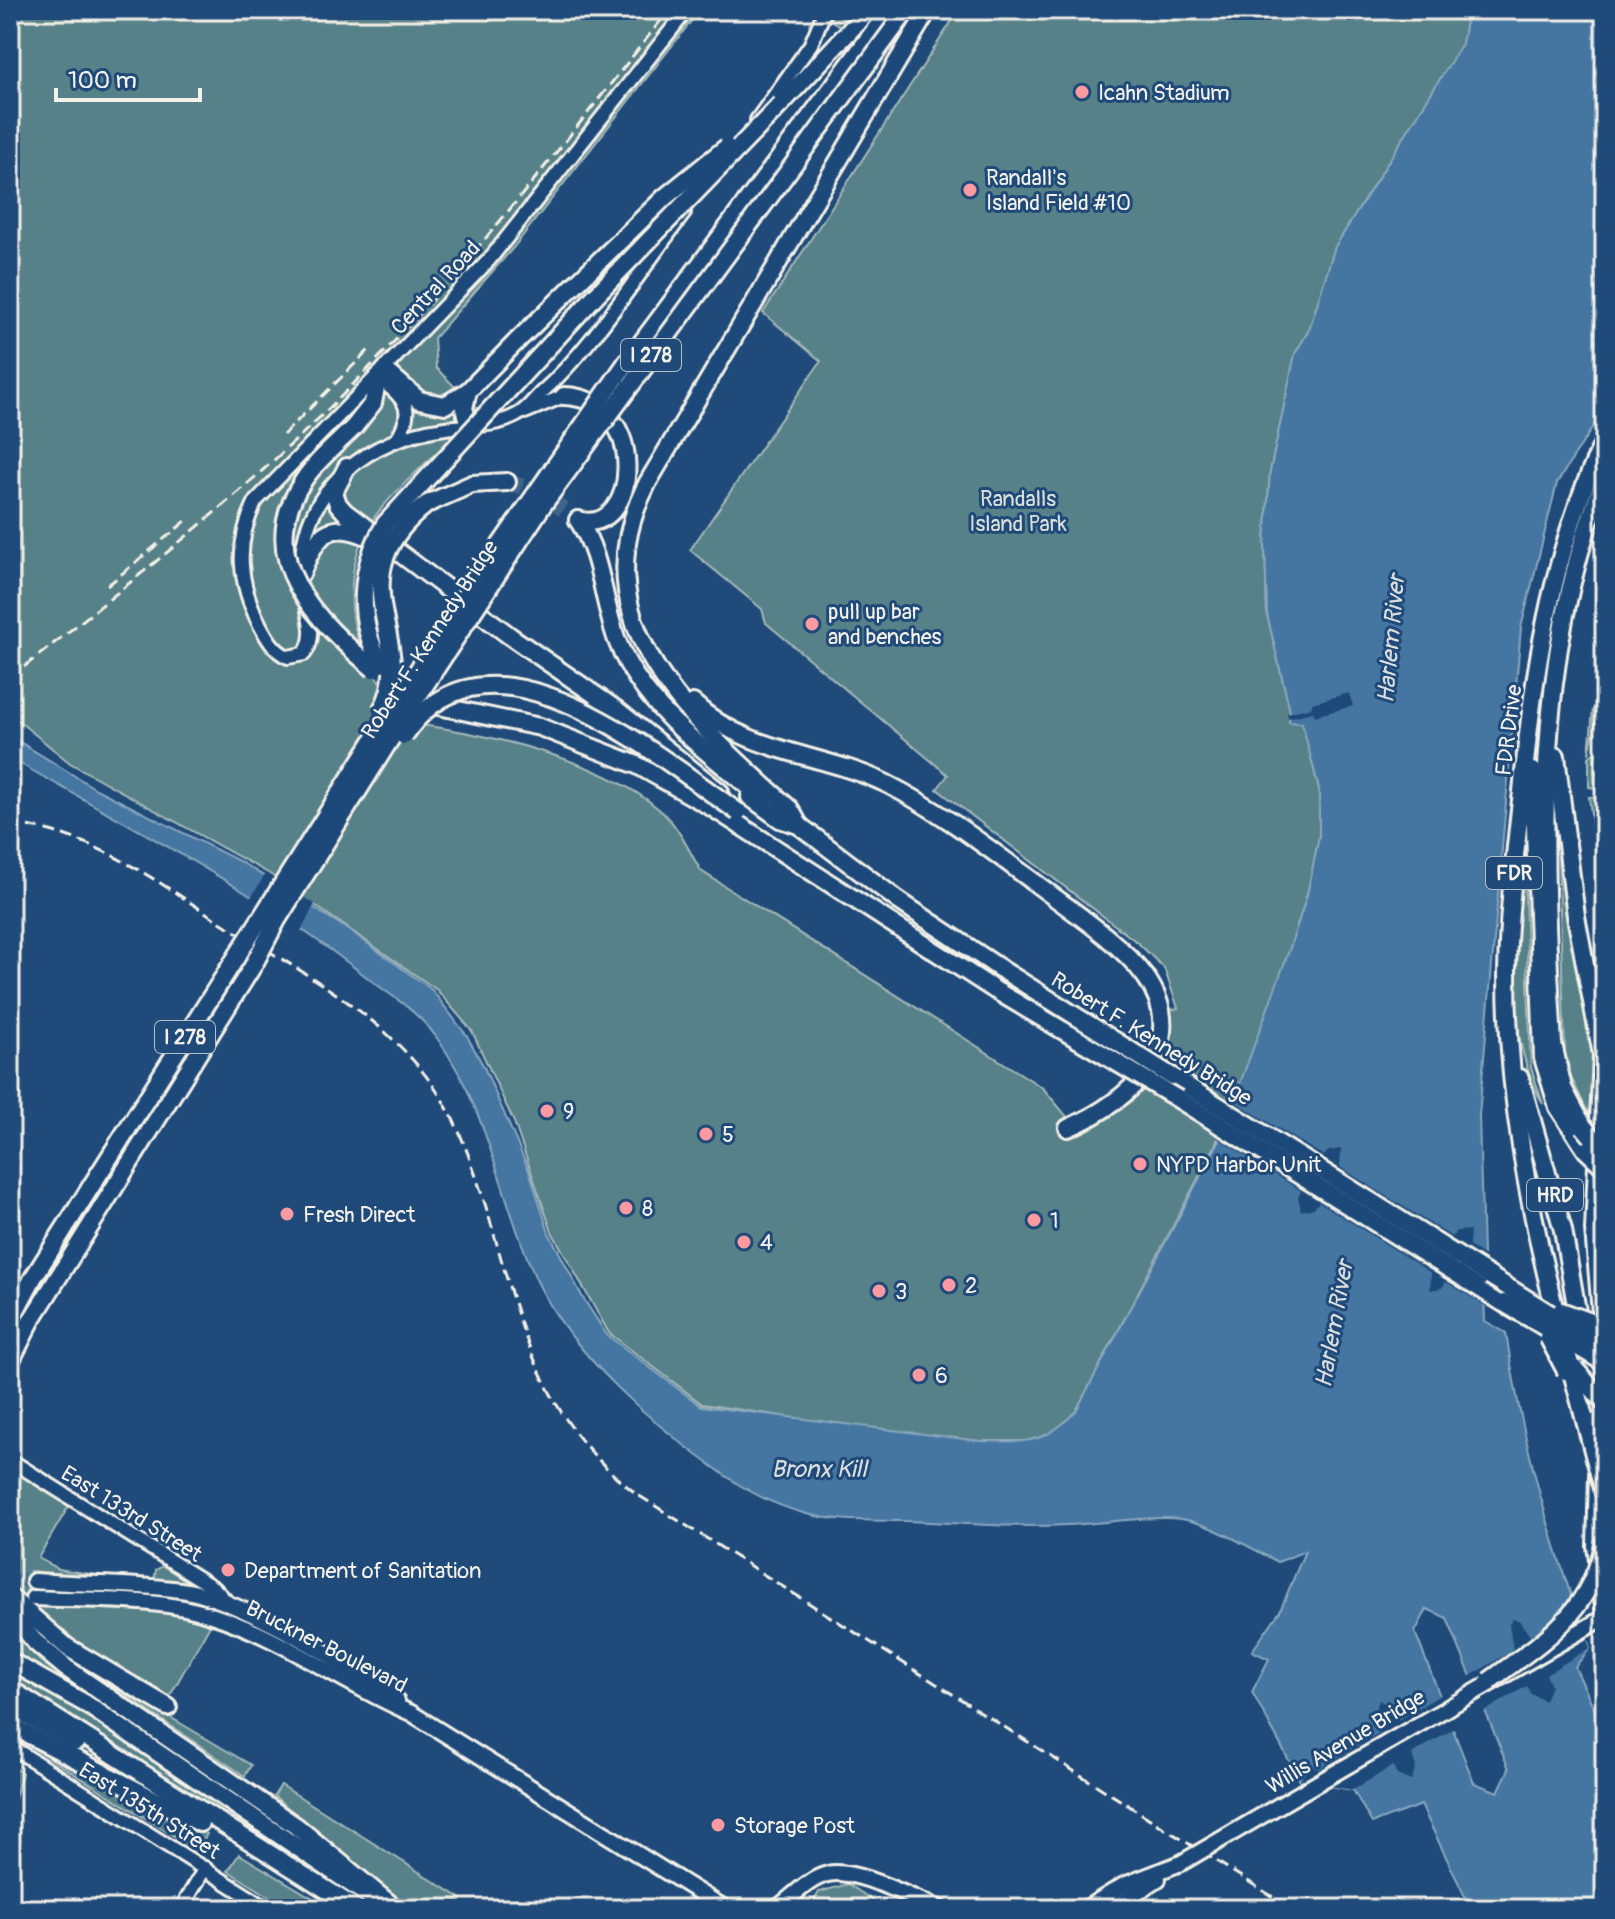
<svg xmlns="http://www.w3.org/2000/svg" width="1615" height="1919" font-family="Pangolin,sans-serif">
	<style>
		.green { fill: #578188; stroke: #a6b9b8; stroke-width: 2 }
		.water { fill: #4476a2; stroke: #8aa7be; stroke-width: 2; fill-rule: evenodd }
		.pier { fill: #1f4a7a }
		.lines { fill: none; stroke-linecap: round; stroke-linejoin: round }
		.primary-tunnel { stroke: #3f638a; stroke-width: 14; stroke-dasharray: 14 7; stroke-linecap: butt }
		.highway-tunnel { stroke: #3f638a; stroke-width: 16; stroke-dasharray: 16 8; stroke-linecap: butt }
		.secondary-casing { stroke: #f4f1e8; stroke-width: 18 }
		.primary-casing { stroke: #f4f1e8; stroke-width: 20 }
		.highway-casing { stroke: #f4f1e8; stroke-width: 22 }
		.secondary { stroke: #1f4a7a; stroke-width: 12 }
		.primary { stroke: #1f4a7a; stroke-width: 14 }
		.highway { stroke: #1f4a7a; stroke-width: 16 }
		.rail { stroke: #f4f1e8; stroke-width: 3; stroke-dasharray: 12 6; stroke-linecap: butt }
		.primary-bridge-casing { stroke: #f4f1e8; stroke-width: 20; stroke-linecap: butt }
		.highway-bridge-casing { stroke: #f4f1e8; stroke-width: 22; stroke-linecap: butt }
		.primary-bridge { stroke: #1f4a7a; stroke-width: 14 }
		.highway-bridge { stroke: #1f4a7a; stroke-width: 16 }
		.poi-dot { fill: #ff9aa2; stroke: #1f4a7a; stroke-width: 3 }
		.labels { text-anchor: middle; stroke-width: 6; stroke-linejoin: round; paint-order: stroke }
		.shield { fill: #1f4a7a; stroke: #b4bfc7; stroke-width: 2 }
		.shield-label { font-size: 20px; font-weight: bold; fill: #f4f1e8 }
		.poi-label { font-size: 22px; fill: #f4f1e8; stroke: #1f4a7a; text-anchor: start }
		.street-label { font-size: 22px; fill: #f4f1e8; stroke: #1f4a7a }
		.park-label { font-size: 22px; fill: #dce0da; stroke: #1f4a7a }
		.water-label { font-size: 24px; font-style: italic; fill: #dadfde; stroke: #1f4a7a }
	</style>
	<rect width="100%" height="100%" fill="#1f4a7a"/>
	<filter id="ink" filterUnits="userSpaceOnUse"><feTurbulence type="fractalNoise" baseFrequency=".0125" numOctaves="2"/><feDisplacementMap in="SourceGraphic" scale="16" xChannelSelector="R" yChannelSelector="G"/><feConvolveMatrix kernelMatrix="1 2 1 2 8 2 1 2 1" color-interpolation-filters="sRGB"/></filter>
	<g filter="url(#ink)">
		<!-- green -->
		<g class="green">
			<path d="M10 10H700L513 248 434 338 436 368 477 409C448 446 410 474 380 510 345 553 343 619 370 667 382 688 399 706 415 724 490 734 617 763 669 819 682 833 691 855 701 871L1043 1088 1077 1129 1128 1100 1166 1011 1178 1008 1164 968 1138 943 937 789 948 775 766 623 762 609 690 550 821 361 763 313 959 10H1468L1462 44 1335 247 1309 330 1295 354 1270 472 1265 543 1267 614 1290 711 1289 722H1302L1319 789V837L1307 895 1290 948 1255 1048 1214 1148 1076 1411 1054 1434 1026 1441H980L888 1432 702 1404 609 1333 552 1232 514 1122 472 1031 437 990 268 873 70 763 10 714Z"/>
			<path d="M814 10H854L840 26Z"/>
			<path d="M1605 696V704H1600L1589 754 1593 709Z"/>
			<path d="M1596 751 1594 772 1605 774V789L1589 787V757Z"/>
			<path d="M1605 796V881L1600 885 1589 797Z"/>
			<path d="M1558 856 1568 928 1593 1037 1591 1119 1569 1073 1565 1052Z"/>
			<path d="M1524 865 1531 1067 1543 1104C1502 1032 1516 944 1524 865Z"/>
			<path d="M10 1467 70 1504 38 1558 58 1569 123 1579 30 1571 25 1603 10 1580Z"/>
			<path d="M163 1566 188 1582 154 1580 156 1570Z"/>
			<path d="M26 1605 166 1612 211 1623 167 1701 61 1639Z"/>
			<path d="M10 1628 40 1661 115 1713 105 1728 240 1820 237 1825 10 1681Z"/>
			<path d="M72 1659 251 1765 245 1776Z"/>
			<path d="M31 1742 207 1834 200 1847 193 1848 33 1748Z"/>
			<path d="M10 1765 22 1773 10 1816Z"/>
			<path d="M281 1785 462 1899 456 1909 407 1908 274 1796Z"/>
			<path d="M239 1854 331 1909H290L228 1871Z"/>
			<path d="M848 1884 886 1909H809L819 1892Z"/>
		</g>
		<!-- water -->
		<path class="water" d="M1468 10H1605V408L1557 483 1521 628 1479 1116 1485 1321 1506 1333C1522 1442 1551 1545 1590 1648L1575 1667 1605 1732V1909H1471L1421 1805 1372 1823 1353 1790 1300 1781 1252 1692 1269 1659 1252 1651 1280 1611 1305 1551 1278 1562C1252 1549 1210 1523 1181 1519 1150 1515 1100 1524 1067 1525 1013 1528 958 1523 904 1521 873 1520 837 1522 807 1514 777 1506 751 1494 726 1476 657 1428 572 1356 536 1279 500 1199 489 1110 437 1038 414 1007 393 998 364 975 254 889 131 827 10 758V736L96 789 241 862 349 930 432 990 467 1036 484 1067 530 1173 549 1233 583 1298 607 1335 689 1397 702 1406 980 1441C1028 1441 1041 1447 1076 1411L1218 1143 1290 948 1307 895 1319 837V789L1302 723 1289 722 1290 711 1267 614 1265 543 1270 472 1295 354 1309 330 1335 247 1462 44ZM1427 1609 1447 1618 1509 1769 1498 1792 1474 1783 1415 1632Z"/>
		<!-- pier -->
		<g class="pier">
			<path d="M1349 693 1353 706 1315 716 1313 712 1288 718 1287 713 1312 707V703Z"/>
			<path d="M266 873 315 904 301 931 250 899Z"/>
			<path d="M1231 1099 1324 1156 1328 1151 1341 1149 1340 1167 1452 1237 1456 1231 1470 1230 1469 1246 1488 1258 1489 1308 1446 1282 1442 1288 1430 1290 1431 1273 1319 1202 1314 1208 1301 1211 1298 1197 1301 1191 1216 1137Z"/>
			<path d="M1572 1599 1590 1648 1546 1674 1551 1686 1545 1701 1531 1694 1527 1686 1482 1713 1467 1678 1513 1650 1509 1624 1513 1619 1519 1620 1532 1639 1544 1631Z"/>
			<path d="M1444 1693 1457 1727 1412 1754 1416 1767 1411 1781 1397 1775 1393 1766 1353 1790 1300 1781 1310 1765 1318 1769 1380 1732 1374 1716 1379 1700 1392 1709 1398 1720Z"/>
		</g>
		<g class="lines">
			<!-- primary-tunnel -->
			<path class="primary-tunnel" d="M10 1580 34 1581"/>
			<!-- highway-tunnel -->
			<path class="highway-tunnel" d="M507 482 538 491 578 520"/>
			<!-- secondary casing -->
			<g class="secondary-casing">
				<g id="secondary">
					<path d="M757 120 811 44 825 10"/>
					<path d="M378 377C403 399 417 406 397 439"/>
					<path d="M525 412 564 396"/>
					<path d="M301 568C303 486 370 438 445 428 468 425 496 427 517 415 526 411 533 401 540 394 596 344 638 273 684 213"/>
					<path d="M306 602C310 620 316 639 304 654L288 657C274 651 267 638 260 625 239 584 234 544 256 501L489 260 687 10"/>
					<path d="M10 1460 214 1588 228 1603"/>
					<path d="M10 1746 268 1909"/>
					<path d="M181 1909 205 1868"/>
				</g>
			</g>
			<!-- primary casing -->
			<g class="primary-casing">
				<g id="primary">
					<path d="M34 1581C84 1585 137 1583 187 1591 242 1601 353 1665 397 1701"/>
					<path d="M33 1598C92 1601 159 1597 214 1616 285 1639 343 1684 411 1713L726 1909"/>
					<path d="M1321 1781 1605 1617"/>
					<path d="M776 1909C791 1898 809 1878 828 1874 854 1867 914 1899 941 1909"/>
					<path d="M1085 1909 1124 1885 1181 1863"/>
					<path d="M1112 1909 1158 1879"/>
				</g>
			</g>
			<!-- highway casing -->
			<g class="highway-casing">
				<g id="highway">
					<path d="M781 104 869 10"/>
					<path d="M627 362 890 10"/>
					<path d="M385 370 419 400 445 405 468 391 517 341"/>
					<path d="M468 391 464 408 469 425"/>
					<path d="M564 396C650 398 640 539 578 520"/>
					<path d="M354 427 373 403 378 377"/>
					<path d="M347 467 334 492 338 504 345 512 510 636 617 710 720 792"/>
					<path d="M427 504 472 484 507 482"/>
					<path d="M578 520C603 557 602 602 618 643 645 710 710 754 764 799"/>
					<path d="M301 574C316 538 326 517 369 537"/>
					<path d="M424 703 540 727 637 765 713 808 995 990"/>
					<path d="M693 703C747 754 824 753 887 784 939 810 987 847 1034 882 1068 908 1120 942 1145 976 1195 1046 1127 1103 1068 1128"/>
					<path d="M1556 756 1576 916 1602 1055 1594 1230 1603 1336"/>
					<path d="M1533 771 1543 1058 1558 1107 1586 1150"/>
					<path d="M750 797 780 819 799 825"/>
					<path d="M792 820 899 901 1001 969"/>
					<path d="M799 825 790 809C695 723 574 623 648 482L928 10"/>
					<path d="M1171 1076 1490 1276"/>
					<path d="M1520 1078 1563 1230 1598 1433"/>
					<path d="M1178 1099 1516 1311"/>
					<path d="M1583 1126 1563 1088 1553 1044C1542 856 1532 657 1605 479"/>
					<path d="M10 1321 33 1278"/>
					<path d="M1559 1326C1529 1211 1507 1093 1507 973 1508 907 1517 839 1524 773 1535 659 1555 543 1605 439"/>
					<path d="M10 1362 31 1321 254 964"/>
					<path d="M1598 1475 1596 1546 1605 1614"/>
					<path d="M10 1597 67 1647 168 1707"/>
					<path d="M10 1612 35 1642 66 1668 296 1826 396 1909"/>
					<path d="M10 1661 86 1704 372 1898"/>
					<path d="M10 1689 357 1909"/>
					<path d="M10 1707 76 1742"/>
					<path d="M10 1725 200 1823"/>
					<path d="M1114 1909 1119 1904"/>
				</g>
			</g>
			<!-- secondary -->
			<use href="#secondary" class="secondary"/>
			<!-- primary -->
			<use href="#primary" class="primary"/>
			<!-- highway -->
			<use href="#highway" class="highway"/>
			<!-- rail -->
			<g class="rail">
				<path d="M283 435 371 348"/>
				<path d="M107 586 187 520"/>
				<path d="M10 678C115 595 220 513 317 420 447 295 557 152 669 10"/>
				<path d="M10 824C87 830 154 879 217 920 294 968 384 1012 436 1090 460 1125 473 1167 486 1207 521 1323 536 1417 638 1495L1292 1909"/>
			</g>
			<!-- primary-bridge casing -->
			<g class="primary-bridge-casing">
				<path id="primary-bridge" d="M1181 1863 1321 1781"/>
			</g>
			<!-- highway-bridge casing -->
			<g class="highway-bridge-casing">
				<g id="highway-bridge">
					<path d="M517 341 665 197 727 147"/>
					<path d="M354 427C337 444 316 461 303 481 251 559 318 622 374 669"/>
					<path d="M381 664C356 620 359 568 385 524L596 295 781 104"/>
					<path d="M381 711C422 643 330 580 427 504"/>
					<path d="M404 736C487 609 657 756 738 812"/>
					<path d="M254 964 277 920 408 711 542 506 907 10"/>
					<path d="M1001 969 1171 1076"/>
					<path d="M995 990 1178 1099"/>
					<path d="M1583 1126 1605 1152"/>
					<path d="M1586 1150 1605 1168"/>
					<path d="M1490 1276 1605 1348"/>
					<path d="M33 1278 465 596 627 362"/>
					<path d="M1504 1303 1605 1363"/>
					<path d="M1561 1311 1605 1327"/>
					<path d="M1560 1327 1605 1496"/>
					<path d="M1548 1337 1566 1371"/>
					<path d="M1575 1369 1605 1403"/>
					<path d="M1596 1422 1605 1448"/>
					<path d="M1489 1681C1546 1639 1589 1615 1605 1541"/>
				</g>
			</g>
			<!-- primary-bridge -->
			<use href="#primary-bridge" class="primary-bridge"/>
			<!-- highway-bridge -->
			<use href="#highway-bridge" class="highway-bridge"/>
		</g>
	</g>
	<!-- markers -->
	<g class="poi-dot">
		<circle cx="1082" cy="92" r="8"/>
		<circle cx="970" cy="190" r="8"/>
		<circle cx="812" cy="624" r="8"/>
		<circle cx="547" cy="1111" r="8"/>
		<circle cx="706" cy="1134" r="8"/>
		<circle cx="1140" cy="1164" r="8"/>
		<circle cx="626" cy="1208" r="8"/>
		<circle cx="287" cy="1214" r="8"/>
		<circle cx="1034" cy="1220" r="8"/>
		<circle cx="744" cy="1242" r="8"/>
		<circle cx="949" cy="1285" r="8"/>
		<circle cx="879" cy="1291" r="8"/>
		<circle cx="919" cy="1375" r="8"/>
		<circle cx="228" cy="1570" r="8"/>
		<circle cx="718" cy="1825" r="8"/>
	</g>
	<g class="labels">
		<!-- shield labels -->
		<g class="shield">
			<rect x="621" y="339" width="60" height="32" rx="6"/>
			<rect x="1486" y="857" width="56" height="32" rx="6"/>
			<rect x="155" y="1021" width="60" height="32" rx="6"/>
			<rect x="1527" y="1179" width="56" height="32" rx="6"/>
		</g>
		<g class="shield-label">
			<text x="651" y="362">I 278</text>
			<text x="1514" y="880">FDR</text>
			<text x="185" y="1044">I 278</text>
			<text x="1555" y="1202">HRD</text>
		</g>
		<!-- poi labels -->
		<g class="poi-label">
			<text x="1098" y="100">Icahn Stadium</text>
			<text x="986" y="185">Randall's<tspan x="986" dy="25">Island Field #10</tspan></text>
			<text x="828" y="619">pull up bar<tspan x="828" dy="25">and benches</tspan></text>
			<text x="563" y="1119">9</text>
			<text x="722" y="1142">5</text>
			<text x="1156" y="1172">NYPD Harbor Unit</text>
			<text x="642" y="1216">8</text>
			<text x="303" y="1222">Fresh Direct</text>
			<text x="1050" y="1228">1</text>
			<text x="760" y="1250">4</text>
			<text x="965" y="1293">2</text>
			<text x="895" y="1299">3</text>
			<text x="935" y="1383">6</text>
			<text x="244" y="1578">Department of Sanitation</text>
			<text x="734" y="1833">Storage Post</text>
		</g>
		<!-- street labels -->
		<g class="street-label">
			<text transform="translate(435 287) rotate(-47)" y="8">Central Road</text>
			<text transform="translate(429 639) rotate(-57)" y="8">Robert F. Kennedy Bridge</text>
			<text transform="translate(1508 730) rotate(-83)" y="8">FDR Drive</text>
			<text transform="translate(1152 1038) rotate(32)" y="8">Robert F. Kennedy Bridge</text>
			<text transform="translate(132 1513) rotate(32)" y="8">East 133rd Street</text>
			<text transform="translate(327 1646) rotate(27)" y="8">Bruckner Boulevard</text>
			<text transform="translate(1345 1741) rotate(-31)" y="8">Willis Avenue Bridge</text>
			<text transform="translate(150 1810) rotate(32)" y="8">East 135th Street</text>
		</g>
		<!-- park labels -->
		<g class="park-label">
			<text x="1018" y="506">Randalls<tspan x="1018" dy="25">Island Park</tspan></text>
		</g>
		<!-- water labels -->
		<g class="water-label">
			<text transform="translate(1391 639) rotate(-85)" y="8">Harlem River</text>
			<text transform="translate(1334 1324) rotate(-80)" y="8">Harlem River</text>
			<text x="819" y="1477">Bronx Kill</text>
		</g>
	</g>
	<!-- margin -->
	<rect width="1615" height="1919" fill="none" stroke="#1f4a7a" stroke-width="40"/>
	<rect x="20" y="20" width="1575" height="1879" fill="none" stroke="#f4f1e8" stroke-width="3" filter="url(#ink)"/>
	<!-- scale -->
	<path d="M56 88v12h144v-12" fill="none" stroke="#f4f1e8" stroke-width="4"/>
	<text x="68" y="88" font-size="24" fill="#f4f1e8" stroke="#1f4a7a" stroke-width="6" paint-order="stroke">100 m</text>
</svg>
